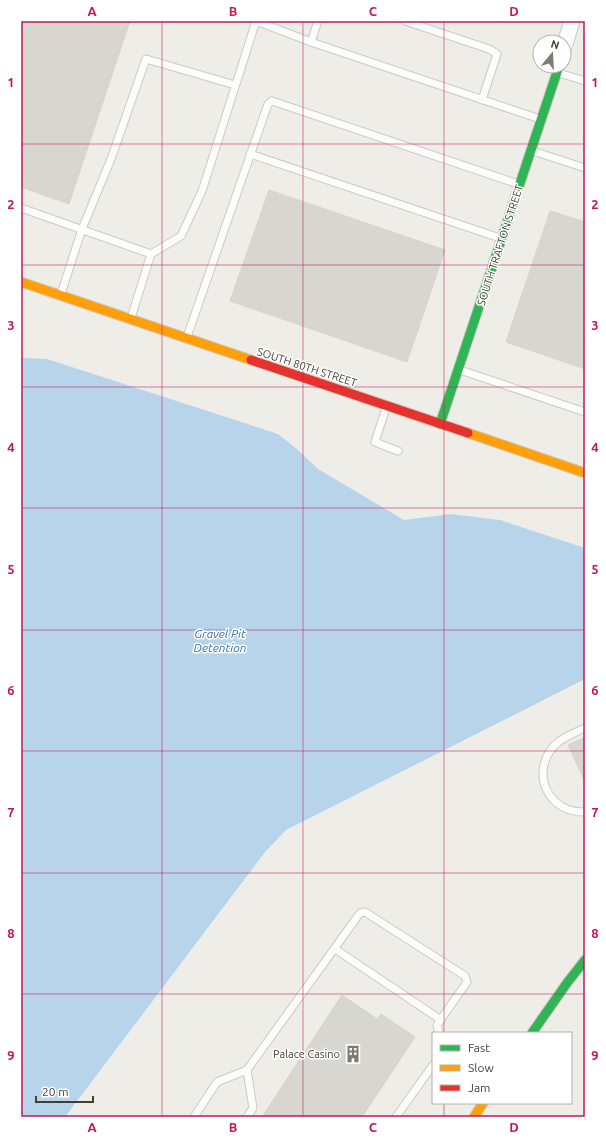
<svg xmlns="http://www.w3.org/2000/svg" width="606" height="1138" font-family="Ubuntu,sans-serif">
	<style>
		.water { fill: #b8d4eb }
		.building { fill: #d8d6d0; stroke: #d6d4cd }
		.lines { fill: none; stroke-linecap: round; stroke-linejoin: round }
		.lane-casing { stroke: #cccac5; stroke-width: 9 }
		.street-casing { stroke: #cccac5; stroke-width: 17 }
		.fast-casing { stroke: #cdcabe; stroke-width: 11 }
		.slow-casing { stroke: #cdcabe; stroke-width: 11 }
		.jam-casing { stroke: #cdcabe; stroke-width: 11 }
		.lane { stroke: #fcfcfb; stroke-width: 7 }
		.street { stroke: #fcfcfb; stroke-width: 15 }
		.fast { stroke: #30b455; stroke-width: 9 }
		.slow { stroke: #ff9f0a; stroke-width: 9 }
		.jam { stroke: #e5322d; stroke-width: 9 }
		.grid { fill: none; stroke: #c2185b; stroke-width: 1; stroke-opacity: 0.55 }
		.labels { text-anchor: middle; stroke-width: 3; stroke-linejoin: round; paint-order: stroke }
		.street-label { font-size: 11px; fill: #433e34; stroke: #fff }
		.poi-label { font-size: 11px; fill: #433e34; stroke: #fff; text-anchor: end }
		.water-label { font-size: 12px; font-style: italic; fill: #3272ab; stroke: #fff }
		.neatline { fill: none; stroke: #c2185b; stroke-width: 1.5 }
		.grid-label { font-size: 13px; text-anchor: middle; font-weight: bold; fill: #c2185b }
	</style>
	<rect width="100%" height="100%" fill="#eeede7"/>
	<!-- water -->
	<path class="water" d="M23 358 47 359 278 434 297 449 318 469 404 520 450 514 500 520 585 548V679L286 830 265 852 65 1117H21V359Z"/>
	<!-- building -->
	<g class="building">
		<path d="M21 21H130L69 204 21 187Z"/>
		<path d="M269 190 445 250 407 362 230 301Z"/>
		<path d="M550 211 585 222V369L506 342Z"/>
		<path d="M585 737V782L568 745Z"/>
		<path d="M342 995 377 1019 381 1014 415 1037 362 1117H262Z"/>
	</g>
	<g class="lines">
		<!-- lane casing -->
		<g class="lane-casing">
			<g id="lane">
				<path d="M256 21 311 42"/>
				<path d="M318 21 311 42 540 119"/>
				<path d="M405 21 489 49 497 54 482 100"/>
				<path d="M559 73 585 81"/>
				<path d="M533 151 585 168"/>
				<path d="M250 154 500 238"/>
				<path d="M21 208 151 254"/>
				<path d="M61 294 82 229 111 159 146 59 235 85"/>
				<path d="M131 318 151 254 181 236 202 191 256 21"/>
				<path d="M187 337 268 104 272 101 518 184"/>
				<path d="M460 370 585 412"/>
				<path d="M386 408 375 442 398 451"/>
				<path d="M585 728C574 733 561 738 553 747 530 775 549 813 585 812"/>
				<path d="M335 949 441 1020"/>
				<path d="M247 1070 253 1108 247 1117"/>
				<path d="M194 1117 217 1082 247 1070 360 913 365 912 465 976 467 982 437 1025 439 1033"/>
				<path d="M396 1117 433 1065"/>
			</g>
		</g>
		<!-- street casing -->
		<g class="street-casing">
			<path id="street" d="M564 47 572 21"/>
		</g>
		<!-- fast casing -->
		<g class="fast-casing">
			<g id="fast">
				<path d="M440 424 559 66"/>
				<path d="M532 1033 567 983 585 960"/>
			</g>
		</g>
		<!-- slow casing -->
		<g class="slow-casing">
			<g id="slow">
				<path d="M21 282 251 360"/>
				<path d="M468 433 585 473"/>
				<path d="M474 1117 483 1103"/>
			</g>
		</g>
		<!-- jam casing -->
		<g class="jam-casing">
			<path id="jam" d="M251 360 468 433"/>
		</g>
		<!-- lane -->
		<use href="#lane" class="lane"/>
		<!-- street -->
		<use href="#street" class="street"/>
		<!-- fast -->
		<use href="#fast" class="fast"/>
		<!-- slow -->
		<use href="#slow" class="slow"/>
		<!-- jam -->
		<use href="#jam" class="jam"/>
	</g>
	<!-- grid -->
	<path class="grid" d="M162 21V1117M303 21V1117M444 21V1033M21 144H585M21 265H585M21 387H585M21 508H585M21 630H585M21 751H585M21 873H585M21 994H585M444 1103V1117"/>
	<!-- icons -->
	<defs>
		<g id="building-bare" transform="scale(1.38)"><path d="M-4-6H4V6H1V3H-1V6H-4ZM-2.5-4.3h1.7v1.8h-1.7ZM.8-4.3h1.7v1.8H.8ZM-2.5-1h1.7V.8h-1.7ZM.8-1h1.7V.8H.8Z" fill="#7f7b73" stroke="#fff" stroke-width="2.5" paint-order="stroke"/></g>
	</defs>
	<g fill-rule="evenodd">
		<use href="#building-bare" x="353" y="1054"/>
	</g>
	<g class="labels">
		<!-- street labels -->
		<g class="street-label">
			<text transform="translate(500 245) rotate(-72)" y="4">SOUTH TRAFTON STREET</text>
			<text transform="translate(307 367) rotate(18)" y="4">SOUTH 80TH STREET</text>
		</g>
		<!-- poi labels -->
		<g class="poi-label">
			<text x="340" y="1058">Palace Casino</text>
		</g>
		<!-- water labels -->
		<g class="water-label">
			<text x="220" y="638">Gravel Pit<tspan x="220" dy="14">Detention</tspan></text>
		</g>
	</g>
	<!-- border -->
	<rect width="606" height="1138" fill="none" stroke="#ffffff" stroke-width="44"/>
	<!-- legend -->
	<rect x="432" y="1032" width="140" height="72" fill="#ffffff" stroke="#b4b2ae"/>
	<rect x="440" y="1045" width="20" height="6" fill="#30b455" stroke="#b4b2ae"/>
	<text x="468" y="1052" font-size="12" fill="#433e34">Fast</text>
	<rect x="440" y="1065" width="20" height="6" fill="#ff9f0a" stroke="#b4b2ae"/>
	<text x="468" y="1072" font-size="12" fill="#433e34">Slow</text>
	<rect x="440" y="1085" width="20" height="6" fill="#e5322d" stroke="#b4b2ae"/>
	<text x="468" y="1092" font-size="12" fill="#433e34">Jam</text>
	<!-- north arrow -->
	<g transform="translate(552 54) rotate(18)"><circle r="19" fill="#ffffff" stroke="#b4b2ae"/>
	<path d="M0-3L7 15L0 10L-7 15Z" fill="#7f7b73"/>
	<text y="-6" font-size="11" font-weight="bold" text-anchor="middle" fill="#433e34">N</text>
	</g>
	<!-- scale -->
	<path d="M36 1096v6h57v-6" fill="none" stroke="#433e34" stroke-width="2"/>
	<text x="42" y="1096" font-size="12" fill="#433e34" stroke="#ffffff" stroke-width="3" paint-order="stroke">20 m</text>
	<rect x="22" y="22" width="562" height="1094" class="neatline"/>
	<g class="grid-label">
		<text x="92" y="16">A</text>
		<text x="233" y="16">B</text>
		<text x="373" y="16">C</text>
		<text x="514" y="16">D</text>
		<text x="11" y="87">1</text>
		<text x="595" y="87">1</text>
		<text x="11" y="209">2</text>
		<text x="595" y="209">2</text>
		<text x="11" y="330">3</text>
		<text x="595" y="330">3</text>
		<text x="11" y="452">4</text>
		<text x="595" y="452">4</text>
		<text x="11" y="574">5</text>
		<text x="595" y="574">5</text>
		<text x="11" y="695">6</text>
		<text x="595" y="695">6</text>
		<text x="11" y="817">7</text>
		<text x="595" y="817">7</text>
		<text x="11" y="938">8</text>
		<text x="595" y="938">8</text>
		<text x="11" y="1060">9</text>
		<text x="595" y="1060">9</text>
		<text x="92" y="1132">A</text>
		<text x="233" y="1132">B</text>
		<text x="373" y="1132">C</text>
		<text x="514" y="1132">D</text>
	</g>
</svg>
